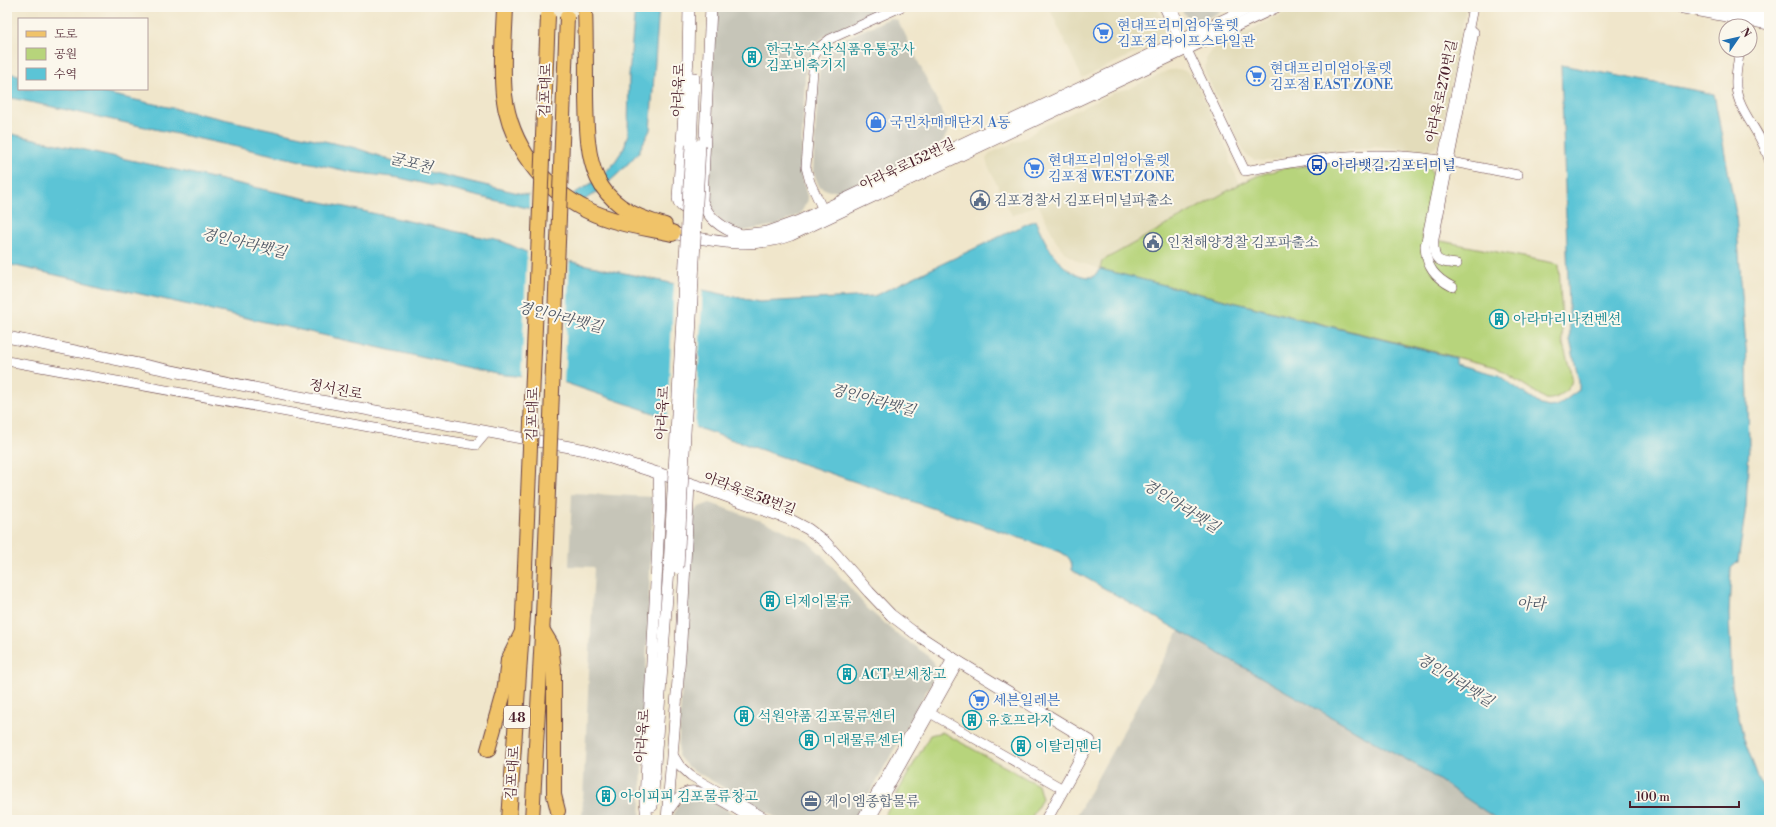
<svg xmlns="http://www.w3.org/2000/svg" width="1776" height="827" font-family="'Libre Bodoni','Noto Serif KR',serif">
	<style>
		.built { fill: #e3dcba }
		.industrial { fill: #c6c5b8 }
		.green { fill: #b7d47b; stroke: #807a53 }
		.water { fill: #5bc4d6; stroke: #527280 }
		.pier { fill: #f0e6cb }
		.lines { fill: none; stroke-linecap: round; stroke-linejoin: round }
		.minor-casing { stroke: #633d43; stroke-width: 10 }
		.tertiary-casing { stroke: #633d43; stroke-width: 12 }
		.primary-casing { stroke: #633d43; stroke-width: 16 }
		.motorway-casing { stroke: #633d43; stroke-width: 18 }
		.minor { stroke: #fff; stroke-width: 9 }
		.tertiary { stroke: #fff; stroke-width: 11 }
		.primary { stroke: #f0c369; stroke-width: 14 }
		.motorway { stroke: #f0c369; stroke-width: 16 }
		.tertiary-bridge-casing { stroke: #633d43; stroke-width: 12; stroke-linecap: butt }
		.primary-bridge-casing { stroke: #633d43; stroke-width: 16; stroke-linecap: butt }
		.tertiary-bridge { stroke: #fff; stroke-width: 11 }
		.primary-bridge { stroke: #f0c369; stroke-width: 14 }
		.labels { text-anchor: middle; stroke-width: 4; stroke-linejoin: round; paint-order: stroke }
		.shield { fill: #fbf7ec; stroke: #7f6065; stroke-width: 1 }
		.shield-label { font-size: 13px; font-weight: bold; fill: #4a1f2b }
		.shop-label { font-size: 14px; fill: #366cbe; stroke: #fbf7ec; text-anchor: start }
		.culture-label { font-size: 14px; fill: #0d838f; stroke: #fbf7ec; text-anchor: start }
		.street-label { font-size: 14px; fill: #4a1f2b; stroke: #fbf7ec }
		.transit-label { font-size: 14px; fill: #164399; stroke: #fbf7ec; text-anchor: start }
		.service-label { font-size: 14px; fill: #4e5e75; stroke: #fbf7ec; text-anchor: start }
		.water-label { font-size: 15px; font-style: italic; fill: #505967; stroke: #fbf7ec }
	</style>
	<rect width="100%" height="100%" fill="#fbf7ec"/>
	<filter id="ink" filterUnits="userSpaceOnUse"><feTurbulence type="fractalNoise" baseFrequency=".025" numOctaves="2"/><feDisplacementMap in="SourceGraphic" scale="8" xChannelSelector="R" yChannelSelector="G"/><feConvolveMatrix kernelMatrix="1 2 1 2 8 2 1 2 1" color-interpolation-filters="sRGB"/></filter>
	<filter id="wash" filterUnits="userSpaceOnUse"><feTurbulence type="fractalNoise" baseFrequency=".012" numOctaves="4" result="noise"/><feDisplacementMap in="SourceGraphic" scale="16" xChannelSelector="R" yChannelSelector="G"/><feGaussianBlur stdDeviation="0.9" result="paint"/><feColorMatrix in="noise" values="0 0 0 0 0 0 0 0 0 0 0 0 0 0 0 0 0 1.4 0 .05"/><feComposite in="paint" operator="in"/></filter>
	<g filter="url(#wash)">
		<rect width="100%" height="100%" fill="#f0e6cb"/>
		<!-- built -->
		<g class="built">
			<path d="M1049 7H1157L1165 28 1161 37 1152 45 1082 78Z"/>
			<path d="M1296 7H1466L1440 138 1436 147 1425 151 1375 147 1304 156 1293 155 1265 161 1254 160 1245 154 1205 73 1206 59 1214 48Z"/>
			<path d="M1179 69 1188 72 1195 80 1229 153 1230 163 1240 184 1111 256 1102 261 1100 269 1079 262 1064 252 1056 241 1038 204 1012 216 988 166 986 159 991 153 1027 137 1041 127 1118 91 1128 89 1169 70Z"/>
		</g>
		<!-- industrial -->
		<g class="industrial">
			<path d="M715 7H884L828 34 817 42 811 51 806 63 805 79 801 157V173L808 200 800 214 777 225 743 231 724 225 707 205Z"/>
			<path d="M1179 7H1231L1207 18 1197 20 1186 16Z"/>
			<path d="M890 18 897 20 903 30 944 116 948 128 947 134 941 143 935 147 842 191H829L819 186 813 171 820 60 825 51 835 43Z"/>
			<path d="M572 493 653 497 640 820H582L594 567 569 566Z"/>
			<path d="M710 503 775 526 808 542 822 555 867 608 894 632 926 654 934 662 935 670 932 681 855 820H780L688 767 678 756 691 515 699 507Z"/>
			<path d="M1179 631 1421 768 1498 820H1074Z"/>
			<path d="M694 796 710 800 744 820H673L674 812 679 804Z"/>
		</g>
		<!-- green -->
		<g class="green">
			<path d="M1362 160C1379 160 1416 157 1430 167L1433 179 1421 237 1559 264 1563 344 1572 377C1573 388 1557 401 1546 399L1496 367 1100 269 1102 261 1111 256 1240 184 1259 175 1285 168Z"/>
			<path d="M942 732 1038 785 1042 799 1030 820H882L930 735Z"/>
		</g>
		<!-- water -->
		<g class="water">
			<path d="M635 7H659L650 130 638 153 619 173 601 189 580 203 540 211 400 178 352 172 7 97V73L19 75V89H85L356 148 420 170 544 199 573 194 592 183 612 166 624 148 628 134 629 76Z"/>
			<path d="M1561 65 1714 94 1736 214 1747 361 1749 446 1746 507 1738 562 1731 568 1729 614 1732 686 1743 736 1758 777 1769 801V820H1498L1421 768 1072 570C1072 558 1068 556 1058 551L557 380 496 374 7 264V133L504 242 526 252 759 302 874 296 1035 220C1046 244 1061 278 1093 277L1100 269 1456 358V364L1498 375 1541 405 1549 407 1557 406 1579 390V381L1570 340Z"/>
		</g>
		<!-- pier -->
		<g class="pier">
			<path d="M573 191 572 209 560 213 547 214 529 211V194L557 197Z"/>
			<path d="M527 250 570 259 564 384 556 381 521 378Z"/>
			<path d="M674 281 703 287 695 429 667 419Z"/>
		</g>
	</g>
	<g filter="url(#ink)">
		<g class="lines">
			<!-- minor casing -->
			<g class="minor-casing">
				<g id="minor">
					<path d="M1164 7 1180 41 1187 50 1245 171C1297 161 1350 152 1403 156 1442 158 1480 168 1518 175"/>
					<path d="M1171 7 1178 20"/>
					<path d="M1740 50C1738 62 1735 74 1736 87 1738 112 1763 134 1769 160"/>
					<path d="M823 210 810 182 806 167 814 56 821 46 830 39 901 7"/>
					<path d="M1457 264C1437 262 1433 261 1434 239L1474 32"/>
					<path d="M1453 287C1435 278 1426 267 1425 246L1473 7"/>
					<path d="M7 361 413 435 476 445 487 432"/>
					<path d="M930 713 1063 789"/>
					<path d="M672 753 680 766 691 776 769 820"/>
					<path d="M669 810C674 804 678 795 686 792 701 784 739 812 753 820"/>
					<path d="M861 820 953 657"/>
					<path d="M870 820 959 662"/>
				</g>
			</g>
			<!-- tertiary casing -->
			<g class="tertiary-casing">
				<g id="tertiary">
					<path d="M689 7 688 58 678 198C679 208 687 210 696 208"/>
					<path d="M711 7 702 201C708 219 723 229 741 235"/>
					<path d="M1678 7 1769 24"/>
					<path d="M1726 7 1769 15"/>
					<path d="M691 145 694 78"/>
					<path d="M672 233C712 241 751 250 791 235L1276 7"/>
					<path d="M732 236 768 232 799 221 1251 7"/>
					<path d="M7 337 289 395 586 450 704 488 789 519 808 529 825 542 869 592 891 615 916 634 959 662"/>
					<path d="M952 659 959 662 1090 741 1046 820"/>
					<path d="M652 806 669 568"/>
					<path d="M647 820 645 800 660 504 659 473"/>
					<path d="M667 820 681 642 689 484"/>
				</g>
			</g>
			<!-- primary casing -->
			<g class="primary-casing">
				<g id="primary">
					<path d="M585 7C586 36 586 66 586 95 587 164 589 205 665 225"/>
					<path d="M542 629 551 644 554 670V795L558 811"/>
					<path d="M488 750 504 693 508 660 521 634"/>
					<path d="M509 820 523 615"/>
					<path d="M532 820 543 616"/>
				</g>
			</g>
			<!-- motorway casing -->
			<g class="motorway-casing">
				<path id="motorway" d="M505 7C504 36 501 66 504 95 510 145 542 188 587 210 613 223 644 227 672 233"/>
			</g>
			<!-- minor -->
			<use href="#minor" class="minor"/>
			<!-- tertiary -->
			<use href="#tertiary" class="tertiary"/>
			<!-- primary -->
			<use href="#primary" class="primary"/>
			<!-- motorway -->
			<use href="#motorway" class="motorway"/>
			<!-- tertiary-bridge casing -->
			<g class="tertiary-bridge-casing">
				<g id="tertiary-bridge">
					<path d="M669 568 691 145"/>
					<path d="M678 568 700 145"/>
				</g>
			</g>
			<!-- primary-bridge casing -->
			<g class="primary-bridge-casing">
				<g id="primary-bridge">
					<path d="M523 615 548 16"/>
					<path d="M543 616 567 17"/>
				</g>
			</g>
			<!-- tertiary-bridge -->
			<use href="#tertiary-bridge" class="tertiary-bridge"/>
			<!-- primary-bridge -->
			<use href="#primary-bridge" class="primary-bridge"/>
		</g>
	</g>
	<!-- icons -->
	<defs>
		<g id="supermarket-ring" transform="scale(1)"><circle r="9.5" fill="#fbf7ec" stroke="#3f7fe0" stroke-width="1.5"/><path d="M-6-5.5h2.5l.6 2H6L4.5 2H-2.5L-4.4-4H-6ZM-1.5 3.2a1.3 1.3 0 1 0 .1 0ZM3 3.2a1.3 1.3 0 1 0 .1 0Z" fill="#3f7fe0"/></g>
		<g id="building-ring" transform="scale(1)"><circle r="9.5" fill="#fbf7ec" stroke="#0f9aa8" stroke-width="1.5"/><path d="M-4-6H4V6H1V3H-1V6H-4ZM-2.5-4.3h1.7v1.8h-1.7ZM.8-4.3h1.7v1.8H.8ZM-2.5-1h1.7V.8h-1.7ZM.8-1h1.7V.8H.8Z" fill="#0f9aa8"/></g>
		<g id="shop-ring" transform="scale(1)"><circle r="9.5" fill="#fbf7ec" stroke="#3f7fe0" stroke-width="1.5"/><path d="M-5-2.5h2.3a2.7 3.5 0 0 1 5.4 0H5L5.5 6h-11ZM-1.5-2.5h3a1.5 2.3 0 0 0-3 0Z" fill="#3f7fe0"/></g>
		<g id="bus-ring" transform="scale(1)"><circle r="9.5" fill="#fbf7ec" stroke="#1a4fb4" stroke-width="1.5"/><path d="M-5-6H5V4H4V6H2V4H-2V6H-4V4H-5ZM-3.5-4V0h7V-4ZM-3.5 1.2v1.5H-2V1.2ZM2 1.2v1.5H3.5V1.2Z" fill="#1a4fb4"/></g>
		<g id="civic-ring" transform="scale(1)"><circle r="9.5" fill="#fbf7ec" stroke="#5c6f8a" stroke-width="1.5"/><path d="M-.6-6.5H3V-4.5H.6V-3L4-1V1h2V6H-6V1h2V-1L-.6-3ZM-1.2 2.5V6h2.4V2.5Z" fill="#5c6f8a"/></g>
		<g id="office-ring" transform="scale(1)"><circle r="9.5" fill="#fbf7ec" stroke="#5c6f8a" stroke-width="1.5"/><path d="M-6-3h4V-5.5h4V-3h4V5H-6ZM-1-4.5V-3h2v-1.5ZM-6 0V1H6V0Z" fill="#5c6f8a"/></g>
	</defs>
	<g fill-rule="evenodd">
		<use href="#supermarket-ring" x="1103" y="33"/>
		<use href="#building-ring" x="752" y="57"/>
		<use href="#supermarket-ring" x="1256" y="76"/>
		<use href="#shop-ring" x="876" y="122"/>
		<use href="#bus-ring" x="1317" y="165"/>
		<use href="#supermarket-ring" x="1034" y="168"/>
		<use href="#civic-ring" x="980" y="200"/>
		<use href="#civic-ring" x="1153" y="242"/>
		<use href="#building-ring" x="1499" y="319"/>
		<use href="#building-ring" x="770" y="601"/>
		<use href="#building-ring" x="847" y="674"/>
		<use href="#supermarket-ring" x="979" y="700"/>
		<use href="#building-ring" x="744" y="716"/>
		<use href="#building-ring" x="972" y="720"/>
		<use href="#building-ring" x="809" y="740"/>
		<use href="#building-ring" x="1021" y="746"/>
		<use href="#building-ring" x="606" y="796"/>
		<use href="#office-ring" x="811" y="801"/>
	</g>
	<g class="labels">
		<!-- shield labels -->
		<rect class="shield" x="504" y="706" width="26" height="22" rx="3"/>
		<g class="shield-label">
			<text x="517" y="722">48</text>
		</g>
		<!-- shop labels -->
		<g class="shop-label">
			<text x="1117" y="30">현대프리미엄아울렛<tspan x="1117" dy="16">김포점 라이프스타일관</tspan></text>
			<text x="1270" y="73">현대프리미엄아울렛<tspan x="1270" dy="16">김포점 EAST ZONE</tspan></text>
			<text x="890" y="127">국민차매매단지 A동</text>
			<text x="1048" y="165">현대프리미엄아울렛<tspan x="1048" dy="16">김포점 WEST ZONE</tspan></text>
			<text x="993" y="705">세븐일레븐</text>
		</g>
		<!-- culture labels -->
		<g class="culture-label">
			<text x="766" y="54">한국농수산식품유통공사<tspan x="766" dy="16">김포비축기지</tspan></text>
			<text x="1513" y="324">아라마리나컨벤션</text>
			<text x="784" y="606">티제이물류</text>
			<text x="861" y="679">ACT 보세창고</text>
			<text x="758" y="721">석원약품 김포물류센터</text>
			<text x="986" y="725">유호프라자</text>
			<text x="823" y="745">미래물류센터</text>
			<text x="1035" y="751">이탈리멘티</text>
			<text x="620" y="801">아이피피 김포물류창고</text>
		</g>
		<!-- street labels -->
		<g class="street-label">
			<text transform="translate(545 90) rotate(-88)" y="5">김포대로</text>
			<text transform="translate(678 90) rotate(-88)" y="5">아라육로</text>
			<text transform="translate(1441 91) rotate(-78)" y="5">아라육로270번길</text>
			<text transform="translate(907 164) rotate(-25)" y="5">아라육로152번길</text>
			<text transform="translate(336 389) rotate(11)" y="5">정서진로</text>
			<text transform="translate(662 413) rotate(-87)" y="5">아라육로</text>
			<text transform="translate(532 414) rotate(-88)" y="5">김포대로</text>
			<text transform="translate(750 493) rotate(21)" y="5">아라육로58번길</text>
			<text transform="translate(642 736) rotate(-86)" y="5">아라육로</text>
			<text transform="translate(512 773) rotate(-86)" y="5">김포대로</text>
		</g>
		<!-- transit labels -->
		<g class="transit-label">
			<text x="1331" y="170">아라뱃길.김포터미널</text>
		</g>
		<!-- service labels -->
		<g class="service-label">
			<text x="994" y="205">김포경찰서 김포터미널파출소</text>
			<text x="1167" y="247">인천해양경찰 김포파출소</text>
			<text x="825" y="806">케이엠종합물류</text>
		</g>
		<!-- water labels -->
		<g class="water-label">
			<text transform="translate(411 163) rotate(14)" y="5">굴포천</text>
			<text transform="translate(244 243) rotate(13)" y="5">경인아라뱃길</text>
			<text transform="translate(560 317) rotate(14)" y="5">경인아라뱃길</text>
			<text transform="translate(873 400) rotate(15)" y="5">경인아라뱃길</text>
			<text transform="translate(1181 506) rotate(32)" y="5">경인아라뱃길</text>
			<text x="1531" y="609">아라</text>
			<text transform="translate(1455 680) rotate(32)" y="5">경인아라뱃길</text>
		</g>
	</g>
	<!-- margin -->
	<rect width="1776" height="827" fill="none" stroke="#fbf7ec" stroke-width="24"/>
	<!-- legend -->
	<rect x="18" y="18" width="130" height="72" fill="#fbf7ec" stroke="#b4a19f"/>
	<rect x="26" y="31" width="20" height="6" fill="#f0c369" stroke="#b4a19f"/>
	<text x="54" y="38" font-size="12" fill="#4a1f2b">도로</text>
	<rect x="26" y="48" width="20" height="12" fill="#b7d47b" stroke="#b4a19f"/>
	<text x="54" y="58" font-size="12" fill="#4a1f2b">공원</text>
	<rect x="26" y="68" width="20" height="12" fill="#5bc4d6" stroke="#b4a19f"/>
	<text x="54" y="78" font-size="12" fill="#4a1f2b">수역</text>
	<!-- north arrow -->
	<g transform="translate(1738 38) rotate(56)"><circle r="19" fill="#fbf7ec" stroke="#b4a19f"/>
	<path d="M0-3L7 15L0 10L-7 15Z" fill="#1f6fb2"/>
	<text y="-6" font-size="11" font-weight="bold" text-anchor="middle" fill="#4a1f2b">N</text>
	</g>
	<!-- scale -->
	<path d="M1630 801v6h109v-6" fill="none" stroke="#4a1f2b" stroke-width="2"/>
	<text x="1636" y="801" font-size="12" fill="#4a1f2b" stroke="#fbf7ec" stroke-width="3" paint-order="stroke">100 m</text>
</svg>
